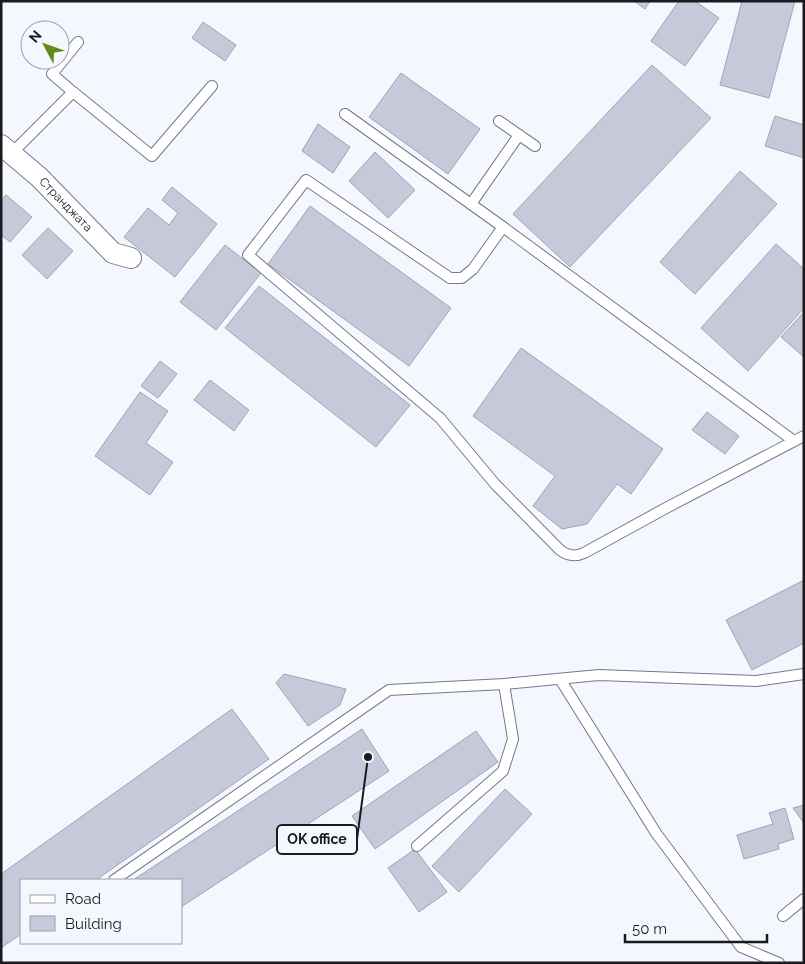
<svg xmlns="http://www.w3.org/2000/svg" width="805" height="964" font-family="Raleway,sans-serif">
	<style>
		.building { fill: #c5c9da; stroke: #a0a4b3 }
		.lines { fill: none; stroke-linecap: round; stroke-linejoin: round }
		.lane-casing { stroke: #757988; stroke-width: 12 }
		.street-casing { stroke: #757988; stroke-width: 22 }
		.lane { stroke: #fff; stroke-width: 10 }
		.street { stroke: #fff; stroke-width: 20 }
		.labels { text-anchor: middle; stroke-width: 4; stroke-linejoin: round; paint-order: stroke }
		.street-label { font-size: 12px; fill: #1a1b21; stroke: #f5f7fe }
		.leader { fill: none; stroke: #1a1b21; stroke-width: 2 }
		.callout-dot { fill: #1a1b21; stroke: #f5f7fe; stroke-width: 2 }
		.callout { fill: #f5f7fe; stroke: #1a1b21; stroke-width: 2 }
		.callout-label { font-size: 14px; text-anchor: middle; font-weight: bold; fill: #1a1b21 }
	</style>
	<rect width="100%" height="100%" fill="#f5f7fe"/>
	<!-- building -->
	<g class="building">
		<path d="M634 1H650L645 9Z"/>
		<path d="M679 1H695L719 18 685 66 651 41Z"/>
		<path d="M742 1H795L769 98 720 85Z"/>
		<path d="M203 22 236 45 225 61 192 38Z"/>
		<path d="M652 65 711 118 570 267 513 214Z"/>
		<path d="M401 73 480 129 448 174 369 117Z"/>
		<path d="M775 116 804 125V158L765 146Z"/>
		<path d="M318 124 350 147 333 173 302 151Z"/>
		<path d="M375 152 415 190 388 218 349 181Z"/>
		<path d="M740 171 777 204 695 294 660 262Z"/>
		<path d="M172 187 217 224 175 277 124 237 148 208 169 225 178 213 162 200Z"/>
		<path d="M6 195 32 217 10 242 1 235V200Z"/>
		<path d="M310 206 451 308 409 366 268 264Z"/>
		<path d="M48 228 73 251 47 279 22 255Z"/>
		<path d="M776 244 804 269V308L748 371 701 328Z"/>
		<path d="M225 245 261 273 216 330 180 302Z"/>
		<path d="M259 286 410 405 376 447 225 328Z"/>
		<path d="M804 312V357L781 337Z"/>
		<path d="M521 348 663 449 631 494 617 484 587 524 562 529 533 506 555 476 473 416Z"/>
		<path d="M160 361 177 374 158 398 141 386Z"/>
		<path d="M210 380 249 410 234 431 194 400Z"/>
		<path d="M140 392 168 411 146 443 173 462 150 495 95 456Z"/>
		<path d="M707 412 739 436 725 454 692 430Z"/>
		<path d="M804 580V643L752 670 726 620Z"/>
		<path d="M284 674 346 689 340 705 308 726 276 683Z"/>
		<path d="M232 709 269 759 96 880H21V934L1 948V874Z"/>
		<path d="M362 729 389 771 181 907V880H133Z"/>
		<path d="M476 731 498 762 375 849 352 816Z"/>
		<path d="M505 789 532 814 459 892 432 866Z"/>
		<path d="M804 805V823L793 808Z"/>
		<path d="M785 808 794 839 778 844 779 849 744 859 737 835 773 824 769 813Z"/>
		<path d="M415 849 447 892 419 912 388 868Z"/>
	</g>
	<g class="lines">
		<!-- lane casing -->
		<g class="lane-casing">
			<g id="lane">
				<path d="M73 92 52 74 78 42"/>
				<path d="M345 114 503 227 794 441"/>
				<path d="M499 121 535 146"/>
				<path d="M11 154 73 92 152 156 212 86"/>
				<path d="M471 204 519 135"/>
				<path d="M503 227 473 269 462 278H450L306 180 248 255 440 418 495 484 560 550C568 556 575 557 584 553L666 508 804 436"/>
				<path d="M560 679 656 833 741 947 779 963"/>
				<path d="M417 846 503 771 513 739 504 684"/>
				<path d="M114 880 389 690 504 684 599 675 756 681 804 674"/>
				<path d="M783 916 804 899"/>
			</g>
		</g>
		<!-- street casing -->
		<g class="street-casing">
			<g id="street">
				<path id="s1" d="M1 145 39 177 113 253 131 258"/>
			</g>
		</g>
		<!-- lane -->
		<use href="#lane" class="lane"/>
		<!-- street -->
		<use href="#street" class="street"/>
	</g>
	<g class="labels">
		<!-- street labels -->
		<g class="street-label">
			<text dy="4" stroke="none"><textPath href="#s1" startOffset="88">Странджата</textPath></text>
		</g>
	</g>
	<!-- callouts -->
	<path class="leader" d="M368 757L357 839"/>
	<circle class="callout-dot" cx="368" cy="757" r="5"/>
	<rect class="callout" x="277" y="825" width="80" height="29" rx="5"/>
	<g class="callout-label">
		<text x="317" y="844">OK office</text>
	</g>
	<!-- border -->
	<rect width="805" height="964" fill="none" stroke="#1a1b21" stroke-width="5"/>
	<!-- legend -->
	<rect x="20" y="879" width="162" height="65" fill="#f5f7fe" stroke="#9d9fa6"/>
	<rect x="30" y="895" width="25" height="8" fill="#ffffff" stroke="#9d9fa6"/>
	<text x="65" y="904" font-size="15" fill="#1a1b21">Road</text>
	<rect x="30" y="916" width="25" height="15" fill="#c5c9da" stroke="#9d9fa6"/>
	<text x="65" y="929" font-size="15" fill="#1a1b21">Building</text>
	<!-- north arrow -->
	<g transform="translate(45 45) rotate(311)"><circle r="24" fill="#f5f7fe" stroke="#9d9fa6"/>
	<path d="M0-4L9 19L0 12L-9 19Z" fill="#628d1d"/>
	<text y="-8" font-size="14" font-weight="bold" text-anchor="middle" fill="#1a1b21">N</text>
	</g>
	<!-- scale -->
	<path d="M625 934v8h142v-8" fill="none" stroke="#1a1b21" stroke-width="2.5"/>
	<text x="632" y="934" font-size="15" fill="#1a1b21" stroke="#f5f7fe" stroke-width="4" paint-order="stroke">50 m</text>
</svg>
